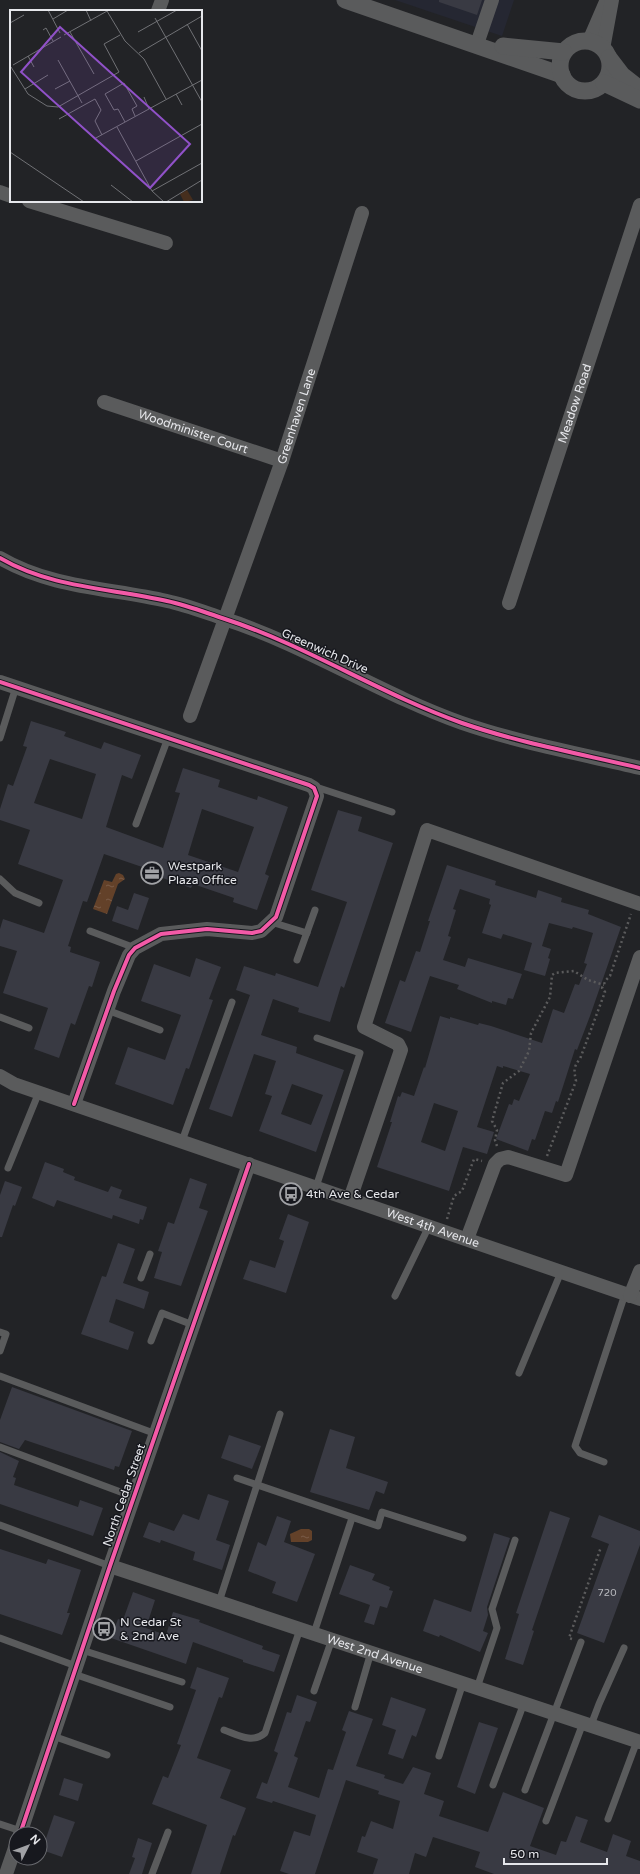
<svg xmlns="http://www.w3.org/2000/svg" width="640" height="1874" font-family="'Varela Round',sans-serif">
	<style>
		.built { fill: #252732 }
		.water { fill: url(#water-ripples) }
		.building { fill: #393a43; fill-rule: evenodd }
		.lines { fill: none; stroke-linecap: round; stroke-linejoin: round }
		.path { stroke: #5b5b5c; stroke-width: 2.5; stroke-dasharray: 2 3; stroke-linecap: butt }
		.service { stroke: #5a5b5c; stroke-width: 7 }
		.minor { stroke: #5a5b5c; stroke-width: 14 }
		.tertiary { stroke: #5a5b5c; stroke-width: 17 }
		.cycleway-casing { stroke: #17181e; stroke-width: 6 }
		.cycleway { stroke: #f35aa7; stroke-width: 4 }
		.labels { text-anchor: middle; stroke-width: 3; stroke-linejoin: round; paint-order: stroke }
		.number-label { font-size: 10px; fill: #bbbcc1 }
		.street-label { font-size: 12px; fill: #e6e7eb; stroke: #17181e }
		.poi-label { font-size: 12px; fill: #e6e7eb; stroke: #17181e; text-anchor: start }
		.inset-road { fill: none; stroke: #707175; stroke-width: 1 }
		.view { fill: #9051c8; fill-opacity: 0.15; stroke: #9051c8; stroke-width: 2 }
		.inset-edge { fill: none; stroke: #e6e7eb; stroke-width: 2 }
	</style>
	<defs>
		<pattern id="water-ripples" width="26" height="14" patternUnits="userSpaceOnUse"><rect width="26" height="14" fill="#634129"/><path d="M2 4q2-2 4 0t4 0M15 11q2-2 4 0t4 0" fill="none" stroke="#795c48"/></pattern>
	</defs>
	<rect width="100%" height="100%" fill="#222326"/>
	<!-- built -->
	<path class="built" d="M395 0H514L502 36Z"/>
	<!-- water -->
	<g class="water">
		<path d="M119 873 123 875 125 879 118 884 107 914 93 909 104 880 112 882 116 874Z"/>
		<path d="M301 1529H309L312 1531V1540L308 1542H291L290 1534Z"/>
	</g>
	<!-- building -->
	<g class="building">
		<path d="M439 0H482L477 15 439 2Z"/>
		<path d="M31 721 66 732 64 736 101 749 104 742 141 755 132 779 122 775 106 827 163 848 180 793 175 792 183 768 220 780 218 787 257 800 258 796 288 807 265 874 269 876 257 910 233 902 234 898 193 884 191 888 157 876 156 878 146 875 148 869 104 854 87 902 83 901 68 946 71 947 70 952 100 962 92 987 89 986 75 1025 71 1023 59 1058 34 1049 48 1008 3 993 17 951 0 946V929L3 919 44 933 63 880 18 864 30 830 0 820V809L8 784 13 786 27 747 23 746ZM50 759 96 774 82 819 34 803ZM202 809 254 827 238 872 188 855Z"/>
		<path d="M338 810 362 817 358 831 393 843 344 988 341 986 330 1022 298 1012 299 1008 273 999 261 1035 297 1047 296 1053 344 1070 316 1152 259 1131 272 1096 265 1094 276 1061 254 1054 232 1117 209 1109 250 995 236 990 244 966 275 976 276 973 318 987 347 902 311 890ZM292 1084 323 1095 311 1125 281 1114Z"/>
		<path d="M447 865 496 881 495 885 536 898 538 890 562 898 561 902 589 910 588 914 621 927 590 1016 577 1050 575 1049 558 1102 556 1101 552 1113 545 1111 535 1140 532 1139 528 1151 496 1139 509 1104 512 1105 514 1099 519 1101 530 1074 503 1066V1068L497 1066 477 1127 494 1132 487 1154 463 1147 449 1191 377 1167 392 1122H390L398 1096 400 1097 402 1092 414 1096 424 1067 425 1068 440 1016 450 1019V1017L478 1025 479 1023 491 1026 542 1043 553 1009 564 1013 575 984 579 985 587 964 584 963 593 933 573 927 572 929 549 923 542 946 551 949 548 958 550 959 545 976 524 970 532 943 503 934 501 939 482 933 491 905 489 904 490 899 460 889 453 909 456 910 448 936 451 937 443 960 465 967 468 958 522 974 513 999 508 998 506 1005 492 1001V1003L457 989 459 985 430 976 411 1032 385 1023 400 980 405 982 416 951 420 952 430 921H428ZM434 1103 458 1111 445 1151 421 1142Z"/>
		<path d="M134 893 149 898 138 930 112 921 117 906 128 910Z"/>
		<path d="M196 958 221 967 209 999 213 1000 189 1069 186 1068 173 1105 115 1084 128 1047 165 1060 181 1015 141 1001 154 964 190 977Z"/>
		<path d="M45 1162 64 1169 63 1172 75 1177 74 1180 108 1192 111 1186 122 1190 119 1198 147 1207 143 1220 140 1219 139 1224 113 1215 112 1219 57 1200 54 1207 32 1198Z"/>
		<path d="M190 1178 207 1184 199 1208 208 1211 181 1286 154 1278 162 1252 158 1251 168 1222 174 1224Z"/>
		<path d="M5 1181 22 1187 15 1206 13 1205 2 1237H0V1195Z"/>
		<path d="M288 1214 309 1222 286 1293 243 1279 250 1260 275 1268 284 1241 279 1239Z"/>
		<path d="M118 1243 135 1249 123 1283 149 1292 144 1309 116 1299 109 1322 134 1332 128 1350 81 1334 102 1276 106 1277Z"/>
		<path d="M12 1387 132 1431 119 1467 115 1466 114 1470 25 1440 19 1449 0 1442V1420Z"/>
		<path d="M330 1429 355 1437 346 1468 388 1482 384 1494 376 1491 369 1510 310 1492Z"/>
		<path d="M229 1435 261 1446 252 1469 221 1458Z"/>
		<path d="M0 1452 19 1461 13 1477 16 1478 14 1485 78 1507 80 1500 103 1508 93 1536 0 1504Z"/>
		<path d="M208 1494 229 1501 216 1540 230 1545 222 1570 193 1560 195 1552 161 1540 160 1543 143 1537 149 1522 174 1531 183 1514 199 1520Z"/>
		<path d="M550 1511 570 1518 532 1630 534 1631 523 1665 505 1659 519 1614 516 1613Z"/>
		<path d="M599 1515 640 1531V1545L604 1643 577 1633 609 1544 591 1537Z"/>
		<path d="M277 1516 291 1521 284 1542 315 1554 297 1602 272 1593 276 1582 248 1571 258 1542 266 1546Z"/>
		<path d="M494 1533 510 1538 487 1607 488 1615 483 1631 488 1633 480 1652 440 1635 439 1637 423 1631 434 1599 471 1612Z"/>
		<path d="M0 1549 46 1564 48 1559 81 1570 67 1613H70L62 1635 0 1614Z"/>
		<path d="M350 1565 375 1574 372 1580 390 1587 389 1590 393 1591 387 1608 380 1606 374 1625 364 1622 370 1605 339 1594Z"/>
		<path d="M133 1592 155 1600 146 1628 166 1635 173 1612 200 1620 199 1622 263 1646 262 1649 280 1655 274 1672 243 1662V1660L193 1642 186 1664 111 1638 118 1619 123 1620Z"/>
		<path d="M197 1667 229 1678 222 1698 219 1697 197 1758 231 1770 220 1798 246 1808 235 1836 233 1835 220 1874H191L207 1825 152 1804 163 1776 168 1778 181 1745 177 1744 196 1690 190 1688Z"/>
		<path d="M297 1695 317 1702 310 1722 306 1721 294 1756 298 1758 288 1787 319 1798 328 1769 333 1770 346 1732 342 1730 349 1711 373 1719 356 1766 385 1775 384 1778 403 1784 413 1767 431 1773 424 1794 444 1801 439 1816 488 1832 503 1792 544 1808 530 1846 556 1855 561 1841 566 1842 576 1816 588 1820 580 1842 607 1852 613 1834 631 1841 626 1856 640 1861V1874H494L475 1867 480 1852 433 1837 426 1857 415 1853 409 1874H373L378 1859 357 1852 362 1836 365 1837 371 1821 393 1829 400 1801 378 1794 379 1791 346 1780 315 1874H289L280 1871 294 1831 310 1836 316 1815 273 1801 272 1803 256 1798 262 1782 267 1784 278 1753 274 1751 287 1712 291 1713Z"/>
		<path d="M391 1697 426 1709 416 1737 412 1735 403 1759 388 1754 396 1730 382 1725Z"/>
		<path d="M479 1722 498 1728 475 1794 457 1787Z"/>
		<path d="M64 1778 83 1784 78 1801 59 1795Z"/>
		<path d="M54 1815 75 1822 62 1857 42 1850Z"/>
		<path d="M138 1838 152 1843 142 1874H129L135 1858 132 1857Z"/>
	</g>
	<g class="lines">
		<!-- path -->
		<g class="path">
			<path d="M497 1146 495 1140 497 1130 492 1121 503 1083 519 1071 529 1051 531 1033 550 997 552 975 555 973 574 971 588 980 604 985"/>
			<path d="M547 1156 576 1081C574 1071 573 1067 580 1059L605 992 602 988 606 980 610 976 631 914"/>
			<path d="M447 1219 454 1196 462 1191 474 1159 482 1161"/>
			<path d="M572 1639 569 1638 601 1547"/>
		</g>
		<!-- service -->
		<g class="service">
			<path d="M0 738 16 687"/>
			<path d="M313 786 392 812"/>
			<path d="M136 824 168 738"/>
			<path d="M0 879 15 893 39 903"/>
			<path d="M271 922 307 933"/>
			<path d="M90 931 135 948"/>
			<path d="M297 960 315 910"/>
			<path d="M107 1010 160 1030"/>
			<path d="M0 1017 29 1028"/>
			<path d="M182 1141 232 1002"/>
			<path d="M8 1168 39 1092"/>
			<path d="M316 1187 360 1053 317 1038"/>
			<path d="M141 1278 150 1254"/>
			<path d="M395 1296 429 1226"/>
			<path d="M0 1332 6 1334 0 1351"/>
			<path d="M151 1341 162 1313 193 1325"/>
			<path d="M519 1373 561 1272"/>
			<path d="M0 1376 156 1434"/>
			<path d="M0 1447 134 1497"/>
			<path d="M604 1462 580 1453 575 1446 625 1294"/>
			<path d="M237 1478 378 1526 382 1512 463 1538"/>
			<path d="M0 1525 110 1566"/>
			<path d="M219 1602 280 1414"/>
			<path d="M314 1633 352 1518"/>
			<path d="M0 1638 76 1666"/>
			<path d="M82 1650 182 1682"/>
			<path d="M74 1674 170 1707"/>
			<path d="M477 1688 497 1628 492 1609 515 1540"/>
			<path d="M314 1691 332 1639"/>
			<path d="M355 1707 371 1652"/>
			<path d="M591 1725 599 1704 624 1648"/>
			<path d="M224 1730C238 1735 252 1744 265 1733L300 1629"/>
			<path d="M53 1736 107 1755"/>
			<path d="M439 1756 463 1683"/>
			<path d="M493 1785 524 1703"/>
			<path d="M525 1790 581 1642"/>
			<path d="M608 1819 637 1741"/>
			<path d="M546 1821 583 1723"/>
			<path d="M0 1824 21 1831"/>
			<path d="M152 1874 168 1832"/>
		</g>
		<!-- minor -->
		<g class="minor">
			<path d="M158 11 162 0"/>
			<path d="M589 41 605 4"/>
			<path d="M477 44 492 0"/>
			<path d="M603 49 612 0"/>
			<path d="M0 192 11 196"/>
			<path d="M29 201 166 243"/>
			<path id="s1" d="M104 402 282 461"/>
			<path d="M0 558C51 588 110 588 167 601 186 605 204 612 222 618 306 645 380 694 462 723 520 743 581 754 640 768"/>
			<path id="s2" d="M509 603 640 205"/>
			<path d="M0 682 309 785 314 788 317 796 276 917 261 931 252 933 207 929 161 934 135 948 129 955 114 991 74 1104"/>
			<path id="s3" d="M190 716 282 461 362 213"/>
			<path id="s4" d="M0 1076 14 1084 640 1299"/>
			<path d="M350 1199 401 1050 398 1044 364 1027 427 830 640 904"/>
			<path d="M467 1239 495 1164 500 1159 508 1157 566 1175 640 957"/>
			<path d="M630 1296 640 1271"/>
			<path id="s5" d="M110 1566 640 1742"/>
			<path d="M20 1834 110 1566 249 1164"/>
			<path d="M6 1874 16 1845"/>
		</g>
		<!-- tertiary -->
		<g class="tertiary">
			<path d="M345 0 562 75"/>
			<circle cx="585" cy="66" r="25"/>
			<path d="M503 46 564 52"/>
			<path d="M609 58 622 75 640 89"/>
			<path d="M604 83 640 100"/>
		</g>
		<!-- cycleway casing -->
		<g class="cycleway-casing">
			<g id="cycleway">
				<path d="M0 558C51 588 110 588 167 601 186 605 204 612 222 618 306 645 380 694 462 723 520 743 581 754 640 768"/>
				<path d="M0 682 309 785 314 788 317 796 276 917 261 931 252 933 207 929 161 934 135 948 129 955 114 991 74 1104"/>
				<path d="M20 1834 110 1566 249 1164"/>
			</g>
		</g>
		<!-- cycleway -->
		<use href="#cycleway" class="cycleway"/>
	</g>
	<!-- icons -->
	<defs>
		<g id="office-ring" transform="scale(1.15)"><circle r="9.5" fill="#17181e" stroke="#a1a2a6" stroke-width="1.5"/><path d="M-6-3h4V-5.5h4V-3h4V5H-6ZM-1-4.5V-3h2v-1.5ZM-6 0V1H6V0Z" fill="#a1a2a6"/></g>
		<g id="bus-ring" transform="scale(1.15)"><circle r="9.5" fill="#17181e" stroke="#a1a2a6" stroke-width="1.5"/><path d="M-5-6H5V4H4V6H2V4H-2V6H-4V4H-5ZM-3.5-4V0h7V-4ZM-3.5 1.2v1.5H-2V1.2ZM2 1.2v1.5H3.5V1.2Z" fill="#a1a2a6"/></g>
	</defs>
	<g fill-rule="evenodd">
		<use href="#office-ring" x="152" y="873"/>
		<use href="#bus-ring" x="291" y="1194"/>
		<use href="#bus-ring" x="104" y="1629"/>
	</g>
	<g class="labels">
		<!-- number labels -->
		<g class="number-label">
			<text x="607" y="1596">720</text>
		</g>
		<!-- street labels -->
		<g class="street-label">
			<text dy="4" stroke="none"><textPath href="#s2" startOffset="210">Meadow Road</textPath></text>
			<text dy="4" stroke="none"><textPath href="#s3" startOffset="318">Greenhaven Lane</textPath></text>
			<text dy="4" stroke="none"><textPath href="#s1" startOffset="94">Woodminister Court</textPath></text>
			<text transform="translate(325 651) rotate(24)" y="4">Greenwich Drive</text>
			<text dy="4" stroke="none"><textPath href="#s4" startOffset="459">West 4th Avenue</textPath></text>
			<text transform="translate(124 1495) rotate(-71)" y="4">North Cedar Street</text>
			<text dy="4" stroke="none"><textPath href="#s5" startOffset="279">West 2nd Avenue</textPath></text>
		</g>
		<!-- poi labels -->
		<g class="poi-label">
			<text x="168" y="870">Westpark<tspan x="168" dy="14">Plaza Office</tspan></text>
			<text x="306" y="1198">4th Ave &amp; Cedar</text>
			<text x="120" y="1626">N Cedar St<tspan x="120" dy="14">&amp; 2nd Ave</tspan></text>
		</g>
	</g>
	<!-- overview -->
	<g transform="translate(10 10)">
		<rect width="192" height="192" fill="#222326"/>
		<path d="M177 180 183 190 174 192 170 184Z" fill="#462e1d"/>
		<path class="inset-road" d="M38 0 50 23M76 0 81 11M97 1 115 31 134 49 156 89M145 8 192 92M43 9 58 0M0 13 14 5M177 14 192 41M33 20 36 18 43 31M60 22 84 64M128 22 167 0M54 25 99 0M129 43 192 6M18 46 24 57M48 50 72 93M3 55 51 27M1 57 18 84 37 96 48 97 109 62 94 34 110 25M15 79 38 65M45 79 60 71M166 84 172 95M134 87 139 99M49 109 85 89 91 100 85 111 92 125M115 112 108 99 104 100 95 84 114 73 127 96 122 99 125 106M107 117 142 181 154 192M84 129 192 70M0 142 74 192M126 151 192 114M101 175 123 192M142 181 192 153M156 192 192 170"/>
		<path class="view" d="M50 17 180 134 140 178 11 62Z"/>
		<rect width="192" height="192" class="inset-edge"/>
	</g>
	<!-- north arrow -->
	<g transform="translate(28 1846) rotate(48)"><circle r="19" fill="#17181e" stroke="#6a6b70"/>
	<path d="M0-3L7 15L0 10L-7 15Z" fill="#a1a2a6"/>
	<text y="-6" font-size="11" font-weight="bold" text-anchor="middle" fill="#e6e7eb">N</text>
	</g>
	<!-- scale -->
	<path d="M504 1858v6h103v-6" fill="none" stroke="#e6e7eb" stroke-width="2"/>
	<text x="510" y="1858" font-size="12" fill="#e6e7eb" stroke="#17181e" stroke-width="3" paint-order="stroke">50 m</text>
</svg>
